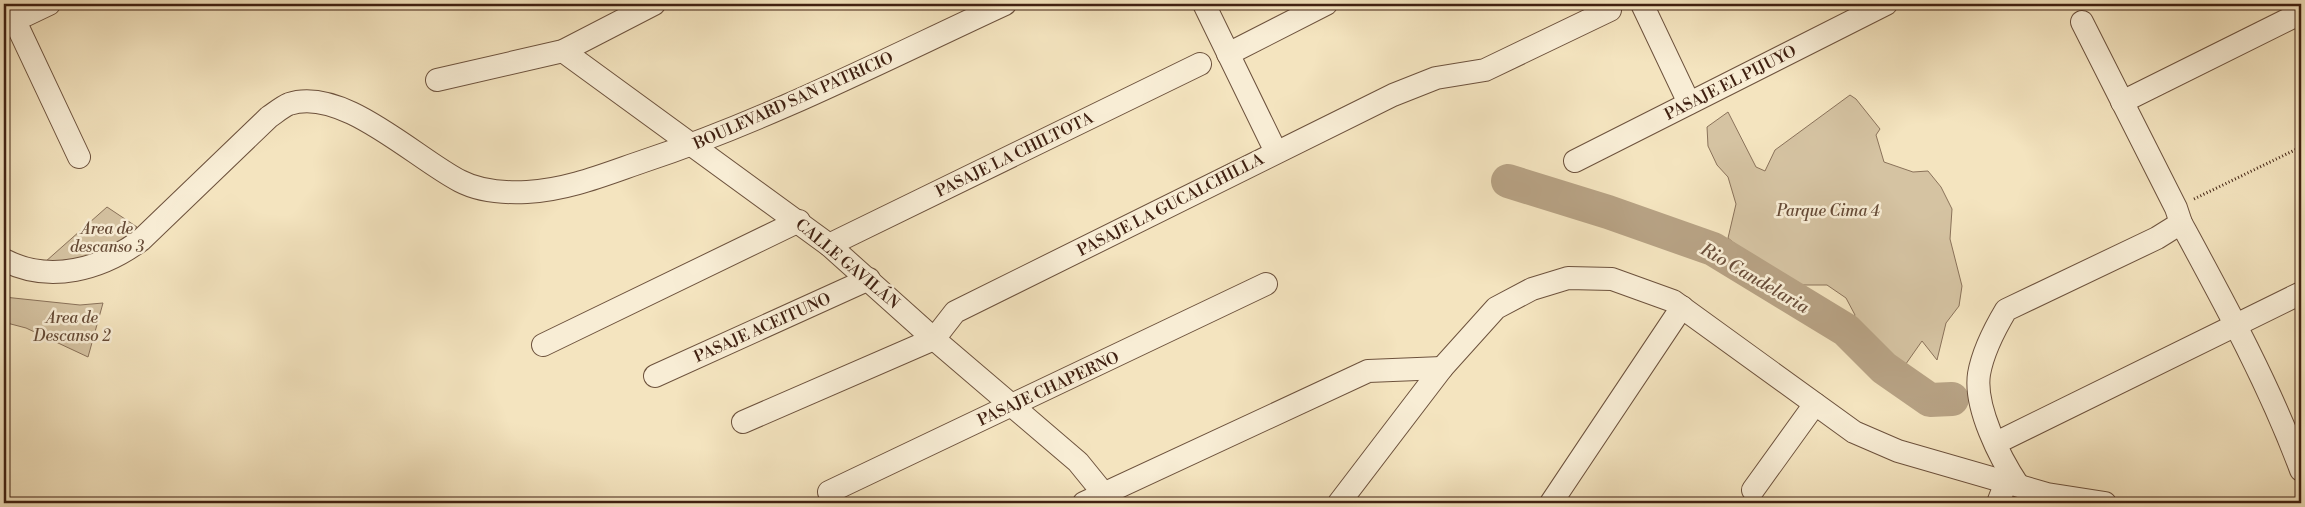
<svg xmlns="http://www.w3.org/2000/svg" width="2305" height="507" font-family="'Libre Bodoni',serif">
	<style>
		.green { fill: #d5c3a2; stroke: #8a725a }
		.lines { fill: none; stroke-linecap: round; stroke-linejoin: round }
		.river { stroke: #b7a284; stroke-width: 34 }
		.minor-casing { stroke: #6d523d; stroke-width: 24 }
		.path { stroke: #402112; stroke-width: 3; stroke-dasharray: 1 2.5; stroke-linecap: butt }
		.minor { stroke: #f8edd5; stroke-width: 22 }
		.labels { text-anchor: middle; stroke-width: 5; stroke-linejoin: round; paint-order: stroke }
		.street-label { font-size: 16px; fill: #402112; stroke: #f8edd5 }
		.park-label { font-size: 16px; font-style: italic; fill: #654a36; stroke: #f8edd5 }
		.water-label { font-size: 18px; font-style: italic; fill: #6a4e3a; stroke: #f8edd5 }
	</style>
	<rect width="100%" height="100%" fill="#f4e4bf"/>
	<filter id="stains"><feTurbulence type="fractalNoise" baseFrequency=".004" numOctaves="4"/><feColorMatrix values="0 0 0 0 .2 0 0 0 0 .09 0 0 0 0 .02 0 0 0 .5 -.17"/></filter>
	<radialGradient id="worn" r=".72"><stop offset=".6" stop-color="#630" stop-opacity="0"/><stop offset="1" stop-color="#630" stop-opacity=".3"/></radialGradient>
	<!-- green -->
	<g class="green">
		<path d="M1850 95 1856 99 1880 129 1876 135 1884 162 1913 172 1928 171 1941 187 1952 209 1950 239 1962 286 1959 306 1946 323 1937 360 1922 341 1896 378 1872 356 1877 348 1846 330 1855 315 1846 298 1827 285H1800L1765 268 1728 238 1736 204 1728 177 1717 165 1708 146 1707 127 1728 112 1756 167 1765 171 1775 150Z"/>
		<path d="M107 207 137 227 121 255 45 262Z"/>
		<path d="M4 297 80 305 103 303 88 357 26 328 7 323 4 324Z"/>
	</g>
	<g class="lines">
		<!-- river -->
		<path class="river" d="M1508 181 1608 212 1713 249 1846 330 1884 368 1930 400 1952 399"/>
		<!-- minor casing -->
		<g class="minor-casing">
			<g id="minor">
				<path d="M7 4 79 157"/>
				<path d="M1204 4 1276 152"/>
				<path d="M1642 4 1689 103"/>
				<path d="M13 14 26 15 49 4"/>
				<path d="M2082 22 2176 208 2181 223C2225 304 2269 384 2301 470"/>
				<path d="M563 51 829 245 934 339 1078 462 1104 494 1109 503"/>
				<path d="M1228 54 1326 4"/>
				<path d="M437 80 563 51 654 4"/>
				<path d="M2122 102 2301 13"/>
				<path d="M1575 161 1886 4"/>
				<path d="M829 245 1200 64"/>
				<path d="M4 260C50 284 102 269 141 240L269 117C275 113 282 107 289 104 342 86 415 158 460 181 479 191 506 193 527 192 568 190 606 174 644 161 768 120 886 59 1005 4"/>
				<path d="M543 345 799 221"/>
				<path d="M655 376 869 279"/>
				<path d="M743 422 934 339 955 312 1393 95 1436 78 1485 70 1610 10"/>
				<path d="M1996 443 2301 293"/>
				<path d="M2018 485C2000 458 1974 407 1979 374 1983 351 1994 330 2006 310L2157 238 2181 223"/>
				<path d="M1753 490 1815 404"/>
				<path d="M829 492 1266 284"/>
				<path d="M1084 503 1368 371 1442 368"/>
				<path d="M1339 503 1442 368 1496 308 1532 289 1568 278 1612 279 1673 301 1854 432 1898 451 2047 494 2105 503"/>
				<path d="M1551 503 1682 307"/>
				<path d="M1998 503 2006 482"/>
			</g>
		</g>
		<!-- path -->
		<path class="path" d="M2194 199 2301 147"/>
		<!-- minor -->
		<use href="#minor" class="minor"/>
	</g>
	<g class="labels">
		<!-- street labels -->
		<g class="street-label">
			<text transform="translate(1730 82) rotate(-27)" y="6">PASAJE EL PIJUYO</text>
			<text transform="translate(793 100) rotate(-24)" y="6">BOULEVARD SAN PATRICIO</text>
			<text transform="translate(1014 154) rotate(-26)" y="6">PASAJE LA CHILTOTA</text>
			<text transform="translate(1170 204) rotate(-27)" y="6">PASAJE LA GUCALCHILLA</text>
			<text transform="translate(848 263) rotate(40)" y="6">CALLE GAVILÁN</text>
			<text transform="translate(762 327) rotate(-24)" y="6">PASAJE ACEITUNO</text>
			<text transform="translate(1048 388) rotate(-25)" y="6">PASAJE CHAPERNO</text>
		</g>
		<!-- park labels -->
		<g class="park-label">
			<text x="1828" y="216">Parque Cima 4</text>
			<text x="107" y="234">Area de<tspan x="107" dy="18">descanso 3</tspan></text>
			<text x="72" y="323">Area de<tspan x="72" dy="18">Descanso 2</tspan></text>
		</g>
		<!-- water labels -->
		<g class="water-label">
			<text transform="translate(1755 278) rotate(30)" y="6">Rio Candelaria</text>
		</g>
	</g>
	<!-- margin -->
	<rect width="2305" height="507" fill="none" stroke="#f4e4bf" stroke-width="20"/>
	<rect x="5" y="5" width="2295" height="497" fill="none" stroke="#402112" stroke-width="2.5"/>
	<rect x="10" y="10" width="2285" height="487" fill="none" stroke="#402112"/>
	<rect width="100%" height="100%" filter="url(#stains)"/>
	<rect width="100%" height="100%" fill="url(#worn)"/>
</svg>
